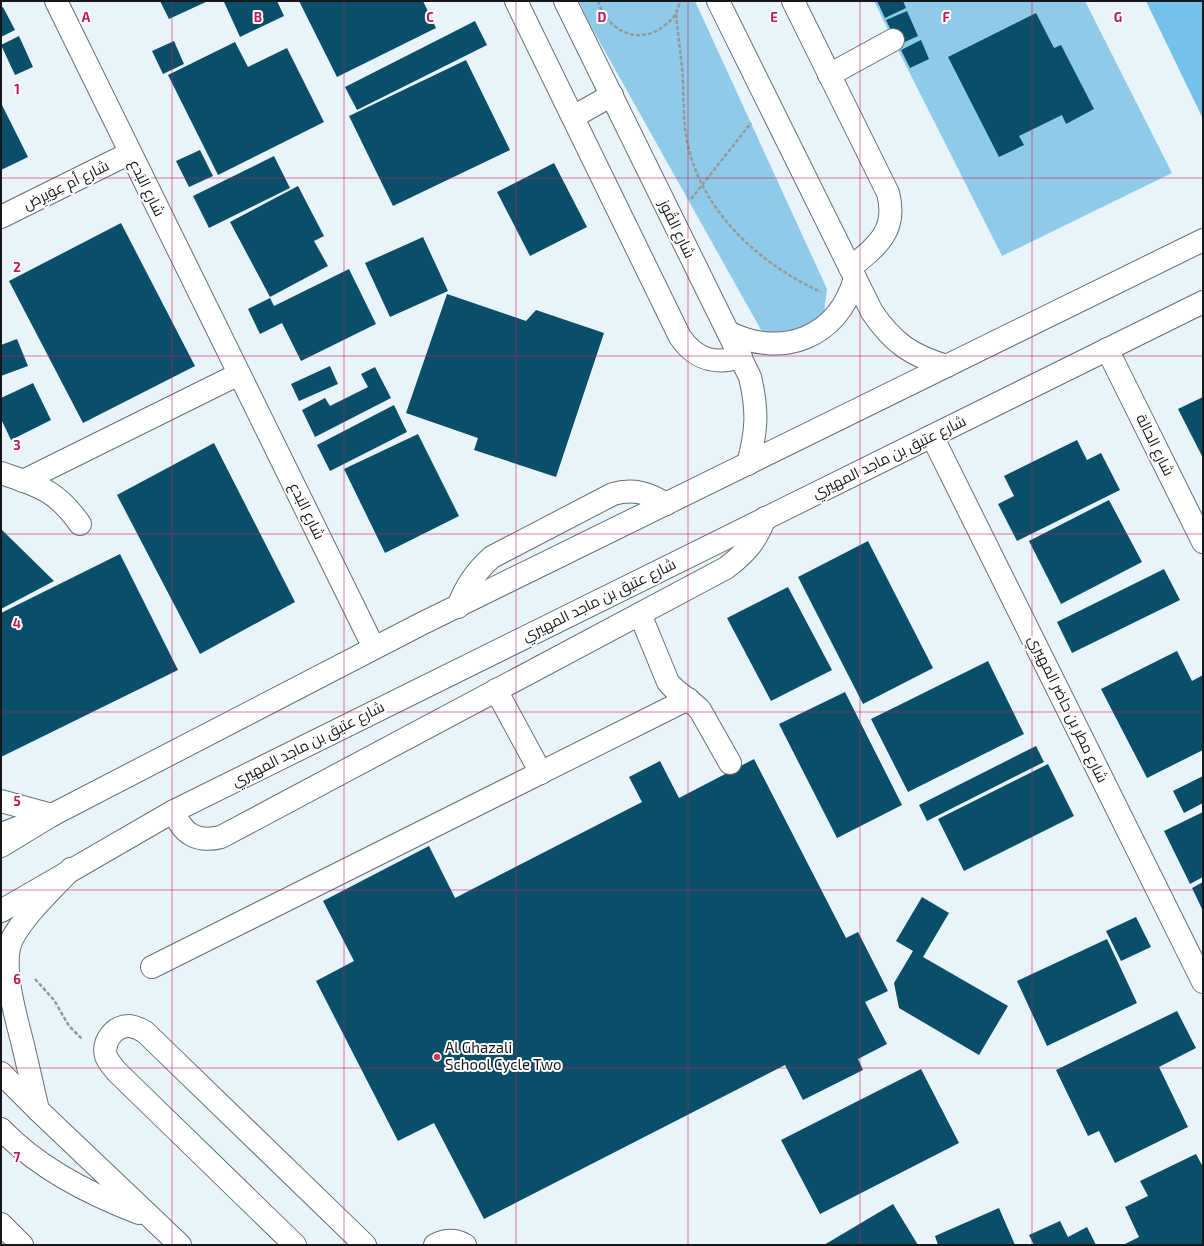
<svg xmlns="http://www.w3.org/2000/svg" width="1204" height="1246" font-family="'Exo 2',Cairo,sans-serif">
	<style>
		.green { fill: #8fcae8 }
		.forest { fill: #72c2e9 }
		.building { fill: #0a4f6a }
		.lines { fill: none; stroke-linecap: round; stroke-linejoin: round }
		.minor-casing { stroke: #666f74; stroke-width: 24 }
		.major-casing { stroke: #666f74; stroke-width: 24 }
		.path { stroke: #929a9e; stroke-width: 2.5; stroke-dasharray: 4 2; stroke-linecap: butt }
		.minor { stroke: #fff; stroke-width: 22 }
		.major { stroke: #fff; stroke-width: 22 }
		.grid { fill: none; stroke: #c2185b; stroke-width: 1; stroke-opacity: 0.55 }
		.poi-dot { fill: #ce3e48; stroke: #fff; stroke-width: 1.5 }
		.labels { text-anchor: middle; stroke-width: 4; stroke-linejoin: round; paint-order: stroke }
		.street-label { font-size: 15px; fill: #15181a; stroke: #fff }
		.poi-label { font-size: 15px; fill: #15181a; stroke: #fff; text-anchor: start }
		.grid-label { font-size: 13px; text-anchor: middle; font-weight: bold; fill: #c2185b; stroke: #fff; stroke-width: 4; stroke-linejoin: round; paint-order: stroke }
	</style>
	<rect width="100%" height="100%" fill="#e9f4fa"/>
	<!-- green -->
	<g class="green">
		<path d="M579 1H695L827 289 823 321 780 339 761 330 588 21Z"/>
		<path d="M874 1H1085L1172 173 1002 256 893 40Z"/>
	</g>
	<!-- forest -->
	<path class="forest" d="M1146 1H1203V119Z"/>
	<!-- building -->
	<g class="building">
		<path d="M160 1H208L169 19Z"/>
		<path d="M227 1H277L284 16 240 37 224 2Z"/>
		<path d="M299 1H423L436 28 337 77Z"/>
		<path d="M877 1H903L906 8 885 18Z"/>
		<path d="M3 7 15 30 1 37V8Z"/>
		<path d="M907 11 918 36 898 45 886 20Z"/>
		<path d="M1036 13 1054 48 1061 45 1094 109 1066 124 1062 115 1019 136 1024 145 999 157 948 57Z"/>
		<path d="M475 21 487 45 357 110 345 87Z"/>
		<path d="M19 36 33 67 15 75 1 45Z"/>
		<path d="M921 40 929 59 910 68 901 50Z"/>
		<path d="M174 41 184 64 163 74 152 51Z"/>
		<path d="M235 42 248 67 287 48 324 122 218 175 168 75Z"/>
		<path d="M466 60 510 150 393 206 349 116Z"/>
		<path d="M1 103 28 157 1 170Z"/>
		<path d="M200 150 213 176 189 187 176 161Z"/>
		<path d="M274 156 290 188 209 228 193 196Z"/>
		<path d="M554 163 587 227 530 256 497 192Z"/>
		<path d="M298 186 324 236 314 241 328 266 270 297 230 222Z"/>
		<path d="M121 223 195 366 83 423 9 281Z"/>
		<path d="M423 237 448 291 390 317 365 263Z"/>
		<path d="M349 269 376 324 301 361 282 323 260 334 248 309 270 298 274 306Z"/>
		<path d="M447 294 526 321 536 310 604 333 556 477 474 450 478 438 406 413Z"/>
		<path d="M17 339 28 366 1 376V345Z"/>
		<path d="M330 366 338 384 299 401 291 384Z"/>
		<path d="M375 367 391 398 315 437 302 410 325 398 330 406 368 387 361 374Z"/>
		<path d="M33 383 51 420 11 440 1 419V398Z"/>
		<path d="M1203 397V458L1178 409Z"/>
		<path d="M394 405 407 432 330 471 317 445Z"/>
		<path d="M418 434 459 516 385 553 344 469Z"/>
		<path d="M1077 440 1087 460 1101 453 1120 490 1017 541 998 504 1014 496 1004 476Z"/>
		<path d="M214 443 295 602 200 654 117 495Z"/>
		<path d="M1109 500 1142 562 1061 604 1029 541Z"/>
		<path d="M1 529 54 581 1 609Z"/>
		<path d="M868 541 933 668 863 704 798 577Z"/>
		<path d="M120 554 178 670 1 757V613Z"/>
		<path d="M1164 569 1180 600 1072 653 1057 622Z"/>
		<path d="M788 587 832 670 771 701 727 618Z"/>
		<path d="M1177 651 1192 681 1203 675V750L1147 778 1101 689Z"/>
		<path d="M988 661 1024 734 908 792 871 719Z"/>
		<path d="M845 692 902 805 837 838 779 724Z"/>
		<path d="M1036 746 1044 762 927 821 919 805Z"/>
		<path d="M754 759 846 938 858 932 888 991 865 1002 887 1044 858 1059 863 1070 803 1100 785 1065 484 1219 434 1123 398 1141 316 981 354 961 323 901 429 846 455 898 642 802 629 777 660 761 679 798Z"/>
		<path d="M1048 764 1074 816 964 871 938 819Z"/>
		<path d="M1203 776V803L1184 813 1173 791Z"/>
		<path d="M1203 812V877L1190 884 1164 831Z"/>
		<path d="M1203 882V911L1192 888Z"/>
		<path d="M922 897 949 913 923 957 1008 1006 979 1055 899 1008 894 983 913 951 896 941Z"/>
		<path d="M1136 917 1151 947 1121 961 1106 931Z"/>
		<path d="M1107 939 1137 1003 1047 1046 1017 981Z"/>
		<path d="M1177 1011 1196 1048 1159 1067 1188 1127 1115 1163 1099 1131 1088 1136 1056 1070Z"/>
		<path d="M921 1069 959 1143 820 1214 781 1140Z"/>
		<path d="M1196 1154 1203 1167V1245H1123L1139 1237 1125 1207 1148 1196 1140 1181Z"/>
		<path d="M893 1204 918 1245H824Z"/>
		<path d="M999 1208 1015 1245H938L935 1236Z"/>
		<path d="M1060 1221 1068 1237 1087 1227 1096 1245H1034L1029 1235Z"/>
	</g>
	<g class="lines">
		<!-- minor casing -->
		<g class="minor-casing">
			<g id="minor">
				<path d="M56 1 374 648"/>
				<path d="M516 1 680 337C696 360 715 365 741 357"/>
				<path d="M565 1 750 377C758 411 757 430 748 464"/>
				<path d="M718 1 872 312C893 343 912 356 947 366"/>
				<path d="M793 1 888 193C898 231 877 246 850 268"/>
				<path d="M829 75 893 40"/>
				<path d="M573 117 612 95"/>
				<path d="M1 217 130 153"/>
				<path d="M728 332C782 359 838 338 855 278"/>
				<path d="M1107 349 1203 542"/>
				<path d="M932 436 1203 982"/>
				<path d="M1 473C39 486 56 490 80 524"/>
				<path d="M23 481 239 374"/>
				<path d="M458 607C465 587 476 571 492 557L613 494C633 488 649 493 666 504"/>
				<path d="M640 614 668 682C677 694 690 699 700 710L730 763"/>
				<path d="M496 690 541 773"/>
				<path d="M1 801 52 815"/>
				<path d="M174 811C182 834 197 843 221 837L726 568C746 553 756 541 765 518"/>
				<path d="M1 846 52 815 421 624 1203 240"/>
				<path d="M1 911 174 811 1203 302"/>
				<path d="M152 967 688 699"/>
				<path d="M295 1245 117 1072C113 1067 108 1062 106 1056 102 1041 115 1025 130 1026 136 1027 140 1029 145 1032L365 1245"/>
				<path d="M435 1245C445 1240 455 1239 465 1245"/>
			</g>
		</g>
		<!-- major casing -->
		<g class="major-casing">
			<g id="major">
				<path d="M1 834 52 815"/>
				<path d="M1 1073 38 1110 180 1245"/>
				<path d="M38 1110C33 1089 28 1067 23 1045 16 1017 0 965 12 939 26 913 52 890 71 869"/>
				<path d="M1 1129C38 1168 89 1194 139 1213"/>
				<path d="M1 1224 22 1245"/>
			</g>
		</g>
		<!-- path -->
		<g class="path">
			<path d="M598 1C606 28 635 46 661 28 667 24 673 19 676 13 678 9 679 5 680 1"/>
			<path d="M676 14C678 37 682 60 683 83 684 103 683 122 687 141 701 211 758 263 821 292"/>
			<path d="M691 199 751 123"/>
			<path d="M35 979 54 1000 69 1026 82 1039"/>
		</g>
		<!-- minor -->
		<use href="#minor" class="minor"/>
		<!-- major -->
		<use href="#major" class="major"/>
	</g>
	<!-- grid -->
	<path class="grid" d="M172 1V1245M344 1V1245M516 1V1245M688 1V1245M860 1V1245M1032 1V1245M1 178H1203M1 356H1203M1 534H1203M1 712H1203M1 890H1203M1 1068H1203"/>
	<!-- markers -->
	<circle class="poi-dot" cx="437" cy="1057" r="4"/>
	<g class="labels">
		<!-- street labels -->
		<g class="street-label">
			<text transform="translate(66 185) rotate(-26)" y="5">شارع أم عِوَيرِض</text>
			<text transform="translate(147 188) rotate(64)" y="5">شارع البَدع</text>
			<text transform="translate(677 229) rotate(64)" y="5">شارع القُوز</text>
			<text transform="translate(1155 445) rotate(64)" y="5">شارع الحالة</text>
			<text transform="translate(889 457) rotate(-26)" y="5">شارع عتيق بن ماجد المهيري</text>
			<text transform="translate(307 511) rotate(64)" y="5">شارع البَدع</text>
			<text transform="translate(599 600) rotate(-26)" y="5">شارع عتيق بن ماجد المهيري</text>
			<text transform="translate(1068 709) rotate(64)" y="5">شارع مطر بن حاضر المهيري</text>
			<text transform="translate(308 744) rotate(-27)" y="5">شارع عتيق بن ماجد المهيري</text>
		</g>
		<!-- poi labels -->
		<g class="poi-label">
			<text x="445" y="1053">Al Ghazali<tspan x="445" dy="17">School Cycle Two</tspan></text>
		</g>
	</g>
	<g class="grid-label">
		<text x="86" y="22">A</text>
		<text x="258" y="22">B</text>
		<text x="430" y="22">C</text>
		<text x="602" y="22">D</text>
		<text x="774" y="22">E</text>
		<text x="946" y="22">F</text>
		<text x="1118" y="22">G</text>
		<text x="17" y="94">1</text>
		<text x="17" y="272">2</text>
		<text x="17" y="450">3</text>
		<text x="17" y="628">4</text>
		<text x="17" y="806">5</text>
		<text x="17" y="984">6</text>
		<text x="17" y="1162">7</text>
	</g>
	<!-- border -->
	<rect width="1204" height="1246" fill="none" stroke="#15181a" stroke-width="4"/>
</svg>
